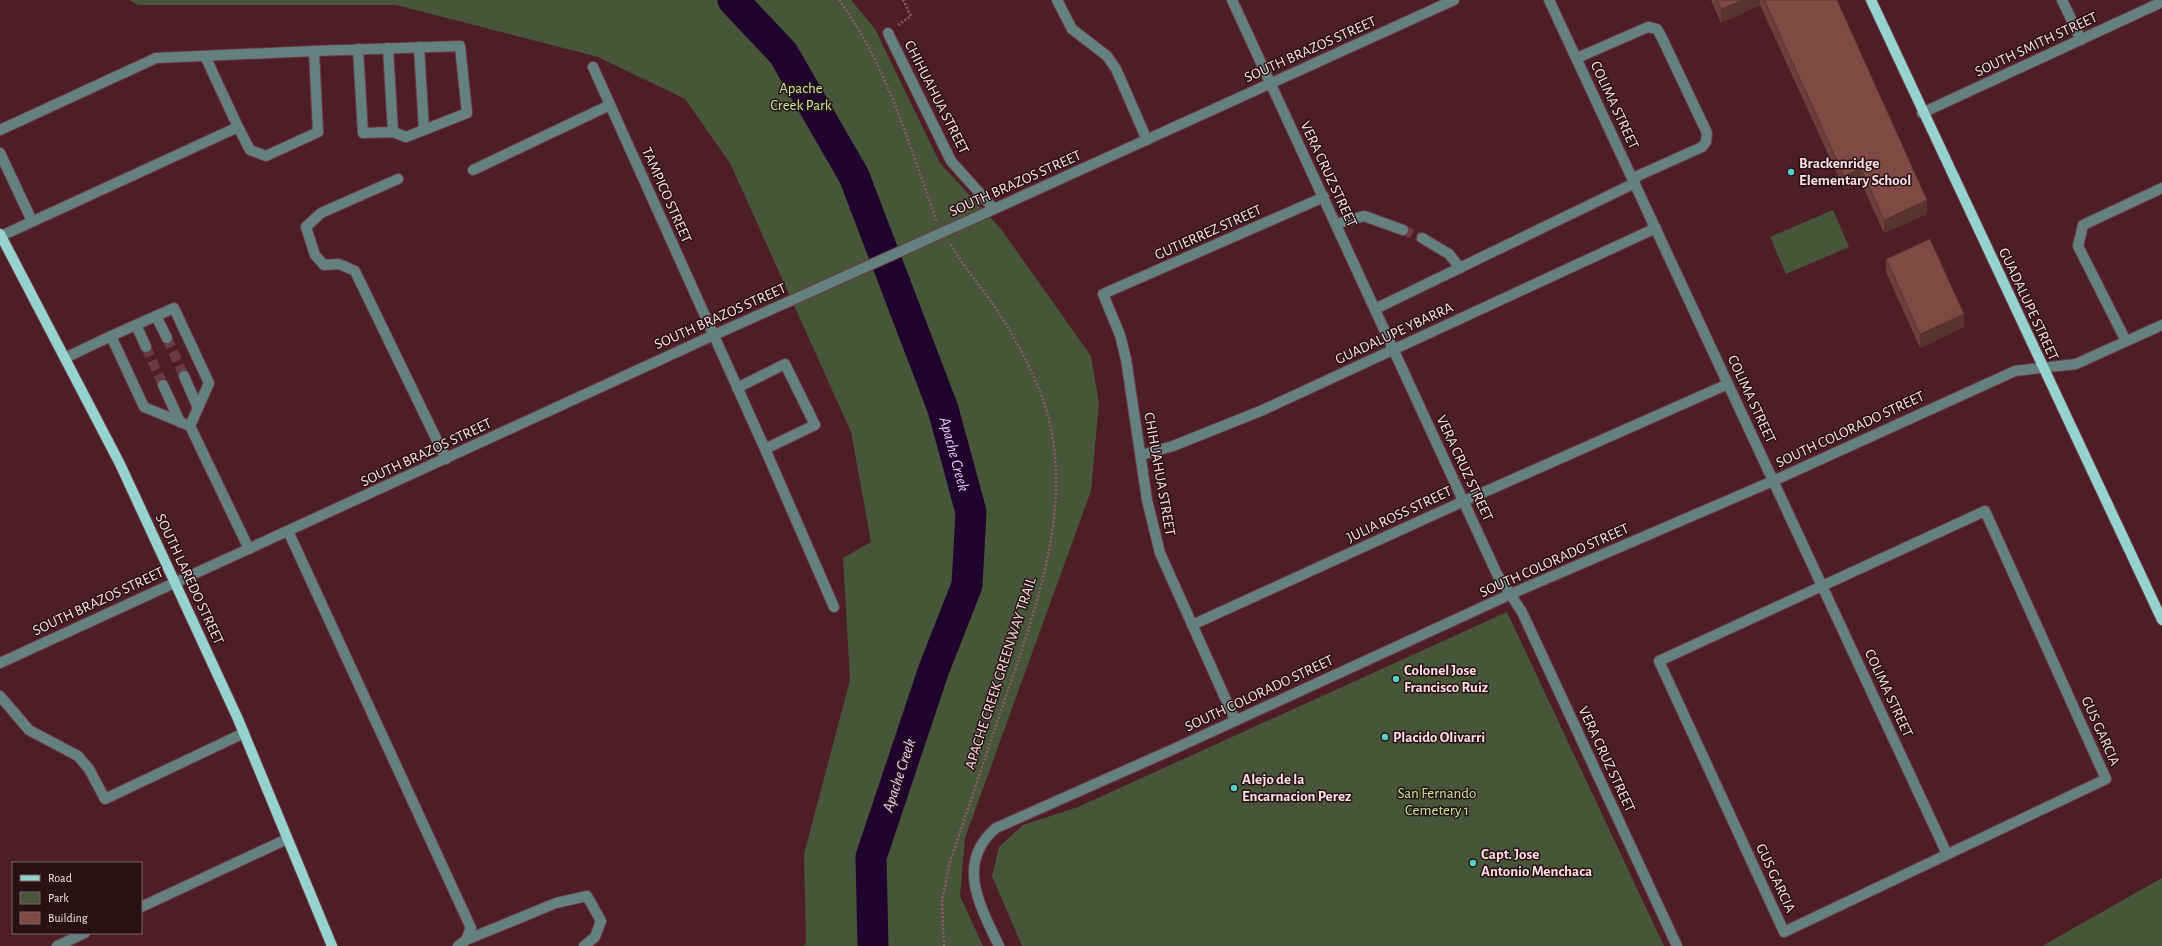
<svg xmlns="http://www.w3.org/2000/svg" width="2162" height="946" font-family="'Alegreya Sans',sans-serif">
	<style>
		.green { fill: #475538 }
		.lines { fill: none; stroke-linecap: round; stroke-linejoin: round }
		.river { stroke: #1f052e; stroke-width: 31 }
		.minor-tunnel { stroke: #693b44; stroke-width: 10; stroke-dasharray: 10 5; stroke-linecap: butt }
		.minor-casing { stroke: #6a3d46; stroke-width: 12 }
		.major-casing { stroke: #6a3d46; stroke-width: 12 }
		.path { stroke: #885d65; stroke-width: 2.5; stroke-dasharray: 2 2; stroke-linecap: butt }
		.minor { stroke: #65817f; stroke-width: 10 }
		.major { stroke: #97d3ce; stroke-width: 10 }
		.minor-bridge-casing { stroke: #6a3d46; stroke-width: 12; stroke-linecap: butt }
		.minor-bridge { stroke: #65817f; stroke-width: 10 }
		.wall { fill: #6c403a }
		.shaded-wall { fill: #58342f }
		.building { fill: #7e4a43; stroke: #58342f }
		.poi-dot { fill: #55cec5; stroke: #261115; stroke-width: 1.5 }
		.labels { text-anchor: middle; stroke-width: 3; stroke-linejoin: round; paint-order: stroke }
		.street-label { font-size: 15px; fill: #ffdfe3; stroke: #261115 }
		.park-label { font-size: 15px; fill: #c5ea9b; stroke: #261115 }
		.poi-label { font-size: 15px; font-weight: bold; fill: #ffdfe3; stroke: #261115; text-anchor: start }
		.water-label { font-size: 16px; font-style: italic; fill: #e7cffc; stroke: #261115 }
	</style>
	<rect width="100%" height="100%" fill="#4e1e28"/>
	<!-- green -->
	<g class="green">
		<path d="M129 0H851L875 29 940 163 1001 229 1091 356 1099 403 1091 491 965 838 960 896 983 946H802L806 944 804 854 850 680 843 558 871 542 851 432 730 163 685 99 598 57 396 5H138Z"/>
		<path d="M1833 210 1849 247 1786 274 1770 237Z"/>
		<path d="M1507 612 1664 946H1022L992 876 999 847 1023 825 1078 807Z"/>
		<path d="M2162 878V946H2042Z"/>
	</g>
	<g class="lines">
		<!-- river -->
		<path class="river" id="s1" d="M733 0 783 53 854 176 943 409 971 512 967 585 934 669 871 857 873 946"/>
		<!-- minor-tunnel -->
		<g class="minor-tunnel">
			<path d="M1403 230 1422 238"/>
			<path d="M167 338 184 376"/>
			<path d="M146 347 163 385"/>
		</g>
		<!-- minor casing -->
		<g class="minor-casing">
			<g id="minor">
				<path d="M1057 0 1072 29 1107 56 1116 69 1147 140"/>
				<path d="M1232 0 1497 574 1522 612 1677 946"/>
				<path d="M1549 0 1947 854"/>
				<path d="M2062 0 2081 40"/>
				<path d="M888 33 951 161 994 209"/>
				<path d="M419 47 424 130"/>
				<path d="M388 48 393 132"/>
				<path d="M314 51 460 46 467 113 406 137 393 132 363 133 358 49"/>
				<path d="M205 56 238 127"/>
				<path d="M1577 58 1648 27 1657 29 1661 36 1707 133 1706 142 1702 147 1633 178"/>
				<path d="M593 67 765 449 834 607"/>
				<path d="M1922 113 2162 2"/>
				<path d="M0 130 156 58 314 51 318 132 266 156 250 150 238 127 1 236"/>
				<path d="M0 153 32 221"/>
				<path d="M473 170 610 105"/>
				<path d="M398 179 321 213 306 227 315 255 324 265 339 264 355 271 446 459"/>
				<path d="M970 220 1454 0"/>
				<path d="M1336 224 1364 216 1403 230"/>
				<path d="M1422 238 1449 254 1460 268"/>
				<path d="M1375 309 1635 183"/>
				<path d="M156 316 167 338"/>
				<path d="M136 325 146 347"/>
				<path d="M111 336 174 308 209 383 190 426"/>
				<path d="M2126 341 2078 246 2083 225 2162 188"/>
				<path d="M65 358 111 336 144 407 190 426 249 549"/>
				<path d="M184 376 198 408"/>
				<path d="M163 385 180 422"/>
				<path d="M737 388 785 364 815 425 765 449"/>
				<path d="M1141 455 1173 446 1263 410 1656 228"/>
				<path d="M1985 511 2106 779 1784 932 1659 661Z"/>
				<path d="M288 531 471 928 466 940 458 946"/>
				<path d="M1192 625 1464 501 1728 384"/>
				<path d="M0 663 714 335 799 297"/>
				<path d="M0 696 29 730 78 756 89 769 105 799 244 733"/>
				<path d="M1235 720 1160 553 1147 500 1126 359 1120 335 1103 294 1324 197"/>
				<path d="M141 907 287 839"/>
				<path d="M466 940 556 903 587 896 601 921 595 937 584 946"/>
				<path d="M57 946 85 933"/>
				<path d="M999 946C980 906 955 863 996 828L1176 748 1511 594 1773 481 2015 371 2076 364 2162 325"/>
			</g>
		</g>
		<!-- major casing -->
		<g class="major-casing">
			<g id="major">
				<path d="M1871 0 2162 620"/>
				<path d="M0 234 120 464 238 719 332 946"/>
			</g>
		</g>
		<!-- path -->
		<g class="path">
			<path d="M839 0C888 67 909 145 937 222"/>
			<path d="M898 25 911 16 903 0"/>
			<path d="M944 946 942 901 950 862C968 809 986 755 1004 702 1037 605 1079 495 1041 394 1029 364 1012 332 994 306 979 284 963 266 950 243"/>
		</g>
		<!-- minor -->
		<use href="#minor" class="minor"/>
		<!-- major -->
		<use href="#major" class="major"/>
		<!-- minor-bridge casing -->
		<g class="minor-bridge-casing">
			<path id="minor-bridge" d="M799 297 970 220"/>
		</g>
		<!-- minor-bridge -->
		<use href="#minor-bridge" class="minor-bridge"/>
	</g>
	<!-- wall -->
	<g class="wall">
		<path d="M1711 0H1837L1927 214 1884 233 1861 182 1844 189 1760 5 1721 23Z"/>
		<path d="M1886 259 1964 327 1920 348 1886 272Z"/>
	</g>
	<!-- shaded-wall -->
	<g class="shaded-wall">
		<path d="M1742 0H1760V5L1721 23V9Z"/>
		<path d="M1861 168V182L1844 189V176Z"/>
		<path d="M1927 200V214L1884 233V220Z"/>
		<path d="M1964 314V327L1920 348V334Z"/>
	</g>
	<!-- building -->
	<g class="building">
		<path d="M1717 0H1742L1721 9Z"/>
		<path d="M1764 0H1837L1927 200 1884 220 1861 168 1844 176Z"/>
		<path d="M1930 239 1964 314 1920 334 1886 259Z"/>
	</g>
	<!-- markers -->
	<g class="poi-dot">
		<circle cx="1791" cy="172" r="4"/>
		<circle cx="1396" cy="679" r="4"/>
		<circle cx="1385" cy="737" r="4"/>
		<circle cx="1234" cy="788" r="4"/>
		<circle cx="1473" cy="863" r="4"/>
	</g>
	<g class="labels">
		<!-- street labels -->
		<g class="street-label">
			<text transform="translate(2036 44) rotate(-25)" y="5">SOUTH SMITH STREET</text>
			<text transform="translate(1310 49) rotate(-24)" y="5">SOUTH BRAZOS STREET</text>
			<text transform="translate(937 97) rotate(63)" y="5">CHIHUAHUA STREET</text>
			<text transform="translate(1615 105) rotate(65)" y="5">COLIMA STREET</text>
			<text transform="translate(1329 174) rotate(65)" y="5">VERA CRUZ STREET</text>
			<text transform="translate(1015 183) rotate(-24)" y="5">SOUTH BRAZOS STREET</text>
			<text transform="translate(667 195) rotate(66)" y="5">TAMPICO STREET</text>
			<text transform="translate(1208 232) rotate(-24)" y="5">GUTIERREZ STREET</text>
			<text transform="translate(2029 304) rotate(65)" y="5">GUADALUPE STREET</text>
			<text transform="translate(720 316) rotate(-24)" y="5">SOUTH BRAZOS STREET</text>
			<text transform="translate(1394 333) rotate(-25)" y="5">GUADALUPE YBARRA</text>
			<text transform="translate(1752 399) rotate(65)" y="5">COLIMA STREET</text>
			<text transform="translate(1850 429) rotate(-25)" y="5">SOUTH COLORADO STREET</text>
			<text transform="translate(426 452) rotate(-25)" y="5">SOUTH BRAZOS STREET</text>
			<text transform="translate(1465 468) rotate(65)" y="5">VERA CRUZ STREET</text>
			<text transform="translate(1160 474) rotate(80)" y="5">CHIHUAHUA STREET</text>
			<text transform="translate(1399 514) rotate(-25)" y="5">JULIA ROSS STREET</text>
			<text transform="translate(1554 560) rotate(-24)" y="5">SOUTH COLORADO STREET</text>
			<text transform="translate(190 579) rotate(65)" y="5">SOUTH LAREDO STREET</text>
			<text transform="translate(98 601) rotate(-25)" y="5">SOUTH BRAZOS STREET</text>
			<text transform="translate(1000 673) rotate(-72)" y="5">APACHE CREEK GREENWAY TRAIL</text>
			<text transform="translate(1259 693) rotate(-25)" y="5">SOUTH COLORADO STREET</text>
			<text transform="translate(1889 693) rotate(65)" y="5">COLIMA STREET</text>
			<text transform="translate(2101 731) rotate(66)" y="5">GUS GARCIA</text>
			<text transform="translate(1607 759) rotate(65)" y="5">VERA CRUZ STREET</text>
			<text transform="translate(1776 878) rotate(65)" y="5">GUS GARCIA</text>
		</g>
		<!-- park labels -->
		<g class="park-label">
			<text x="801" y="93">Apache<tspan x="801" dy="17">Creek Park</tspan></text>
			<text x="1437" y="798">San Fernando<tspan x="1437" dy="17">Cemetery 1</tspan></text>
		</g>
		<!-- poi labels -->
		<g class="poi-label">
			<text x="1799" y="168">Brackenridge<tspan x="1799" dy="17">Elementary School</tspan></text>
			<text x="1404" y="675">Colonel Jose<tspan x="1404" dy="17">Francisco Ruiz</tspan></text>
			<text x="1393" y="742">Placido Olivarri</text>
			<text x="1242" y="784">Alejo de la<tspan x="1242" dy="17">Encarnacion Perez</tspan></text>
			<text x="1481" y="859">Capt. Jose<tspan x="1481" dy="17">Antonio Menchaca</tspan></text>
		</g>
		<!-- water labels -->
		<g class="water-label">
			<text dy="6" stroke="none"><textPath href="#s1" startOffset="511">Apache Creek</textPath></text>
			<text transform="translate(898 775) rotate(-72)" y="6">Apache Creek</text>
		</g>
	</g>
	<!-- legend -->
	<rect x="12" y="862" width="130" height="72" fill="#261115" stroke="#7d6367"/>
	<rect x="20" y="875" width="20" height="6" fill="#97d3ce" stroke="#7d6367"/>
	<text x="48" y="882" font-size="12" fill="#ffdfe3">Road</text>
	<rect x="20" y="892" width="20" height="12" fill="#475538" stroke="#7d6367"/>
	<text x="48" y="902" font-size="12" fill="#ffdfe3">Park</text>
	<rect x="20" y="912" width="20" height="12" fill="#7e4a43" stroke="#7d6367"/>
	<text x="48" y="922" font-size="12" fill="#ffdfe3">Building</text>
</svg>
